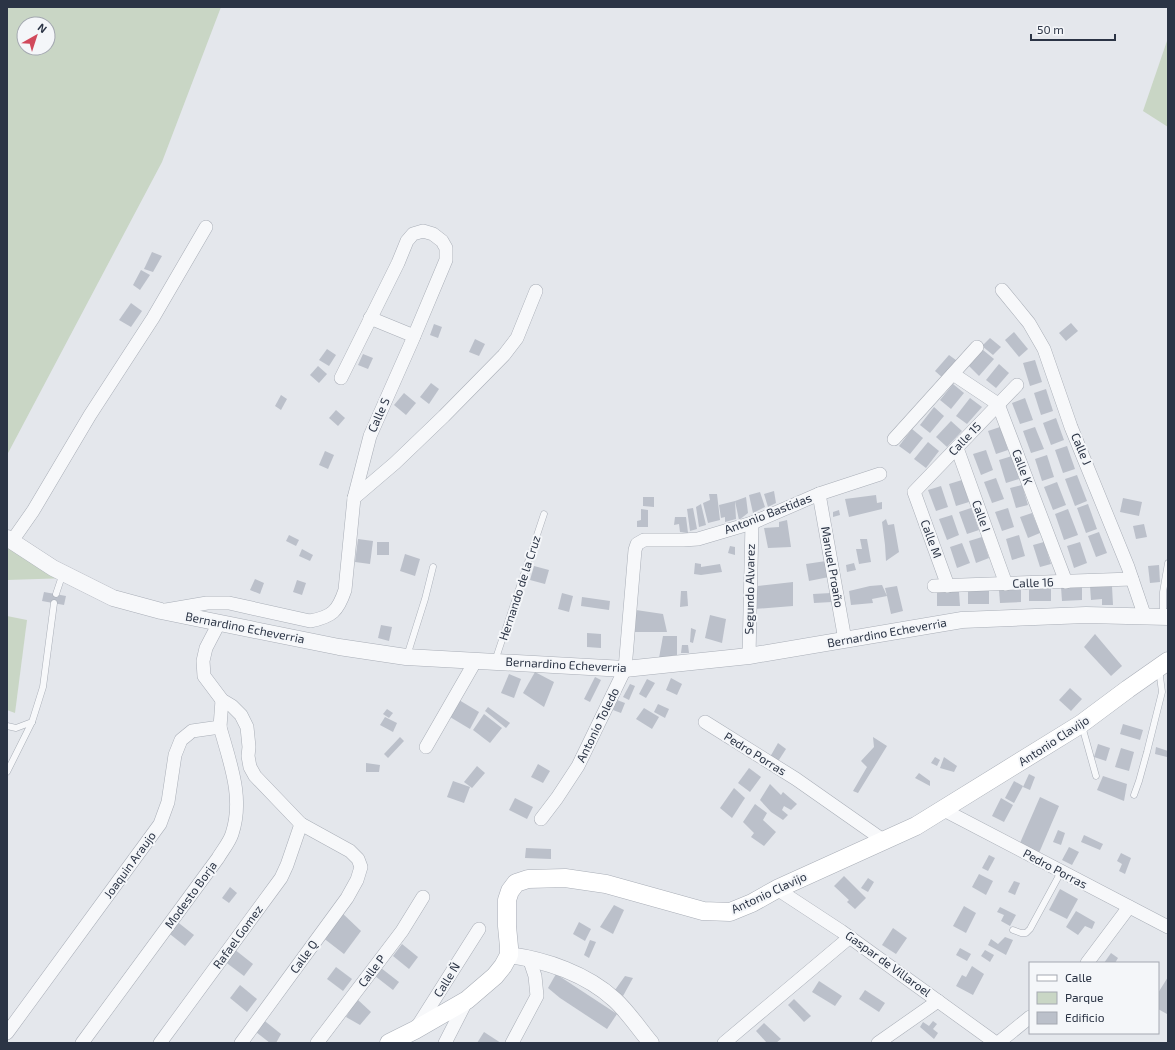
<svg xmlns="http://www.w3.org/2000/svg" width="1175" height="1050" font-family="'Exo 2',sans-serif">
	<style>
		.green { fill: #c9d6c5; fill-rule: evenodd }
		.building { fill: #bbc0ca }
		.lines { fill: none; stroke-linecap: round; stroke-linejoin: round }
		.service-casing { stroke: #a9aeb7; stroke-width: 7 }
		.minor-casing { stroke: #a9aeb7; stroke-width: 14 }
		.tertiary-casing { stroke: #a9aeb7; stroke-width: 17 }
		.secondary-casing { stroke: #a9aeb7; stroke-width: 19 }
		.service { stroke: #f7f8fa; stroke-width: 6 }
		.minor { stroke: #f7f8fa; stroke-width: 13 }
		.tertiary { stroke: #f7f8fa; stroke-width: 16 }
		.secondary { stroke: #fff; stroke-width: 18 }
		.labels { text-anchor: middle; stroke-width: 4; stroke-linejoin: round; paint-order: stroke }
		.street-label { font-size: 12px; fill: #2b3445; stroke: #f4f6f9 }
	</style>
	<rect width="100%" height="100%" fill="#e4e7ec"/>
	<!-- green -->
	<g class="green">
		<path d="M7 7H221L162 162 7 455ZM24 24H48V48H24Z"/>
		<path d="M1168 38V127L1143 111Z"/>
		<path d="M7 536 69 578 7 580Z"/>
		<path d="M7 616 27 620 15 713 7 710Z"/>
	</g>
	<!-- building -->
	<g class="building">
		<path d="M152 252 162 256 153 272 144 269Z"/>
		<path d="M141 270 150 275 140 290 133 285Z"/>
		<path d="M131 303 142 311 131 327 119 320Z"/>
		<path d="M1071 323 1078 331 1066 341 1059 333Z"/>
		<path d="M434 324 442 327 438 338 430 335Z"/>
		<path d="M1014 332 1028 349 1019 357 1005 340Z"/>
		<path d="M990 338 1001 347 993 355 982 346Z"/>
		<path d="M475 339 485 344 479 356 469 352Z"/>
		<path d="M327 349 336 355 329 366 319 360Z"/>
		<path d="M983 350 994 359 979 376 969 366Z"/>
		<path d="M363 354 373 358 368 369 358 365Z"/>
		<path d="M949 355 960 363 945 380 935 371Z"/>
		<path d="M1035 360 1042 382 1030 386 1023 363Z"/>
		<path d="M999 364 1009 373 996 388 986 380Z"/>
		<path d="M318 366 327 374 319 383 310 375Z"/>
		<path d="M431 383 439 389 429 404 420 397Z"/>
		<path d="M953 384 964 393 951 409 940 400Z"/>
		<path d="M1046 389 1053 411 1041 415 1034 393Z"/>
		<path d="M404 393 416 403 406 415 394 405Z"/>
		<path d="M281 395 287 399 281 410 275 406Z"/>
		<path d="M970 398 982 407 967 424 956 416Z"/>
		<path d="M1025 398 1033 420 1020 424 1012 403Z"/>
		<path d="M934 407 944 416 930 433 920 425Z"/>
		<path d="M336 410 345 418 338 426 329 418Z"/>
		<path d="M1056 418 1064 440 1051 445 1043 423Z"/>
		<path d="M951 421 962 431 947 447 936 437Z"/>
		<path d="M1000 427 1008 450 996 454 988 431Z"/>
		<path d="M1035 427 1044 449 1031 453 1023 431Z"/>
		<path d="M912 429 923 438 910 454 899 446Z"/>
		<path d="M928 442 939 451 926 468 914 459Z"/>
		<path d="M1067 446 1075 469 1063 473 1055 450Z"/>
		<path d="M986 450 993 470 981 475 973 454Z"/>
		<path d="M325 451 334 455 328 469 319 465Z"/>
		<path d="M1047 455 1054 477 1042 481 1035 459Z"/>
		<path d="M1012 456 1019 479 1006 483 999 460Z"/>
		<path d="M1077 475 1087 501 1075 506 1065 479Z"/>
		<path d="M996 478 1004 499 992 503 984 482Z"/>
		<path d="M962 480 969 502 956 506 949 484Z"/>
		<path d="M1057 482 1066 505 1053 510 1044 487Z"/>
		<path d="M1022 485 1028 505 1016 508 1010 488Z"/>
		<path d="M941 486 948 507 936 511 928 490Z"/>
		<path d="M774 491 776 503 768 507 764 494Z"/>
		<path d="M760 492 765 507 753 513 749 495Z"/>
		<path d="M709 494H717L720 520 708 523 703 503 710 500Z"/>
		<path d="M876 495 877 503 882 502V509L849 517 845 499Z"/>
		<path d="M643 497H654V507L643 506Z"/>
		<path d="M746 497 748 513 739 520 735 501 736 519 725 522V517L721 518 719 505 735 501Z"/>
		<path d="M1123 498 1142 502 1139 516 1120 512Z"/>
		<path d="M701 504 706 525 699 527 696 507Z"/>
		<path d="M1088 504 1097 529 1086 533 1077 508Z"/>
		<path d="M693 508 697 529 690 531 687 509Z"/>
		<path d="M971 508 979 530 967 534 959 512Z"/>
		<path d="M1008 508 1014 527 1002 531 995 512Z"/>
		<path d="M641 509 648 510V527H637V521L641 520Z"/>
		<path d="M1068 509 1078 535 1064 540 1055 514Z"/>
		<path d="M839 510 840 515 833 517V512Z"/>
		<path d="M1032 513 1040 533 1028 538 1020 517Z"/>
		<path d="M952 515 959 535 947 540 939 519Z"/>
		<path d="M675 517H686L688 533 680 532 679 524 674 525Z"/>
		<path d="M886 519 888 525 894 524 899 552 886 561 885 545 882 522Z"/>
		<path d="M787 520 791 547 768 548 764 528 779 527V522Z"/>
		<path d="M1144 524 1147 537 1136 539 1133 526Z"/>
		<path d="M1099 532 1107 553 1096 557 1088 536Z"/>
		<path d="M289 535 299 540 296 546 286 541Z"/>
		<path d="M1019 535 1025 556 1012 560 1006 539Z"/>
		<path d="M982 537 989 558 976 563 969 541Z"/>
		<path d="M358 539 373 541 370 564 355 562Z"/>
		<path d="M860 539H867L871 562 859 564 856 549H862Z"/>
		<rect x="377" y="542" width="12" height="13"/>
		<path d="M1044 542 1051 564 1040 567 1033 545Z"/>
		<path d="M1080 542 1087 563 1074 568 1067 546Z"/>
		<path d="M962 543 970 563 957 568 950 547Z"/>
		<path d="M730 546 735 547V555L728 553Z"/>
		<path d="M302 549 313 555 310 561 299 556Z"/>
		<path d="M405 554 420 559 415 576 400 571Z"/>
		<path d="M826 561 829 577 809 581 806 564Z"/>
		<path d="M695 563 701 564V567L720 564 722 572 701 575 694 574Z"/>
		<path d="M854 563 856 570 847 572 846 565Z"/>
		<path d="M1159 565 1160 582 1150 583 1148 566Z"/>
		<path d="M534 566 549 570 545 584 530 580Z"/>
		<path d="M255 579 264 583 260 594 250 590Z"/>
		<path d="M297 580 306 583 302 595 293 592Z"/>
		<path d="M793 582V606L754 609 758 586Z"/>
		<path d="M882 585 887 596 885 588 897 586 903 611 891 614 887 596 872 599 873 603 851 605 849 591 870 586Z"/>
		<path d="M1082 586V600L1062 601 1061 587Z"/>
		<path d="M1090 586H1112L1113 605H1102V599L1091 600Z"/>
		<rect x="1029" y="588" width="22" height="13"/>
		<path d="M1021 589V602L1000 603 999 590Z"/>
		<rect x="968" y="590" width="21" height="14"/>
		<path d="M681 591H687L688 606 680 607Z"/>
		<path d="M937 591 959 592 960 606H937Z"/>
		<path d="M44 592 66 596 64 605 42 601Z"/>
		<path d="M562 593 573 596 569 612 558 609Z"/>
		<path d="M831 593 832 602 814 603 813 594Z"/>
		<path d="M582 597 610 601 609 610 581 606Z"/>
		<path d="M636 610 663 614 667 632H635Z"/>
		<path d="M710 615 726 619 722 643 705 638Z"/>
		<path d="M381 625 392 627 389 641 378 638Z"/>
		<path d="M691 628 696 630 693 643 690 642Z"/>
		<path d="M587 633 601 634V648L587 647Z"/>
		<path d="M1095 634 1122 666 1111 676 1084 647Z"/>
		<path d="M663 636H677V655L659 658Z"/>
		<path d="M682 645H688L689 653H681Z"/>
		<path d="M535 672 554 682 544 707 523 693Z"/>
		<path d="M509 674 521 679 514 698 501 693Z"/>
		<path d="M595 677 601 680 590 702 584 699Z"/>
		<path d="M671 678 682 684 677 695 666 690Z"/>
		<path d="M647 679 655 683 646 698 639 694Z"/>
		<path d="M630 684 635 686 629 700 623 697Z"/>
		<path d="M1070 688 1082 699 1071 711 1059 700Z"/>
		<path d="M459 700 479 712 470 729 450 717Z"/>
		<path d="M617 700 625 703 621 713 613 710Z"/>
		<path d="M658 704 669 709 665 718 654 712Z"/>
		<path d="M488 707 510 723 506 728 485 711Z"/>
		<path d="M644 708 659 717 652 729 636 719Z"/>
		<path d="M387 709 393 713 389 718 383 714Z"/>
		<path d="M484 714 502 728 490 743 473 730Z"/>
		<path d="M385 717 397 723 393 732 380 725Z"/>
		<path d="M1123 724 1143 730 1140 740 1120 734Z"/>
		<path d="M400 737 404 741 388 758 384 754Z"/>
		<path d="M873 737 887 746 858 793 853 791 867 767 861 761 874 747Z"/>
		<path d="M778 743 786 749 777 763 770 757Z"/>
		<path d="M1098 744 1110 748 1106 761 1094 757Z"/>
		<path d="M1156 747 1168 751 1167 757 1155 754Z"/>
		<path d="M1121 748 1134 752 1129 771 1115 767Z"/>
		<path d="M935 757 940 760 937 766 931 763Z"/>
		<path d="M944 757 957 766 954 772 940 768Z"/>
		<path d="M366 763 380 765 379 772H366Z"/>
		<path d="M538 764 550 771 543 783 531 777Z"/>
		<path d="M477 766 485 773 472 788 464 782Z"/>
		<path d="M749 768 761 777 750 792 738 783Z"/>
		<path d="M919 773 930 781V786L915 778Z"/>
		<path d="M1029 774 1035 777 1030 790 1023 787Z"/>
		<path d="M1103 776 1127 784 1124 801 1097 790Z"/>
		<path d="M453 781 470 787 464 803 447 797Z"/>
		<path d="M1014 781 1023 786 1014 803 1005 798Z"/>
		<path d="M770 784 781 795 783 792 797 804 791 810 784 806 782 810 788 815 783 820 771 812 760 800Z"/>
		<path d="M734 788 745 798 732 818 720 808Z"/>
		<path d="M1040 797 1059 806 1039 853 1020 843Z"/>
		<path d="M515 798 533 807 527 819 509 810Z"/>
		<path d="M1001 798 1013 805 1004 822 992 816Z"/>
		<path d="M755 804 767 813 763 820 776 832 764 846 751 837 754 833 743 822Z"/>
		<path d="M1058 830 1065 833 1061 845 1053 842Z"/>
		<path d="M1084 835 1103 844 1100 850 1081 842Z"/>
		<path d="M1069 847 1079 852 1072 865 1062 860Z"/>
		<path d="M526 848 551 849V859L525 858Z"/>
		<path d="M1121 853 1131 858 1125 874 1119 871 1122 864 1117 861Z"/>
		<path d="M989 855 995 858 988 871 982 868Z"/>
		<path d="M979 874 993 881 986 895 972 887Z"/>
		<path d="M844 876 866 898 855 909 847 902 849 900 834 886Z"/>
		<path d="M868 878 874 882 868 892 861 888Z"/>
		<path d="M1014 881 1020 883 1015 895 1008 892Z"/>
		<path d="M230 887 237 893 229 903 222 898Z"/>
		<path d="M1060 889 1078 899 1067 919 1049 910Z"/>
		<path d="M614 905 624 910 613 934 600 927Z"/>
		<path d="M964 906 976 913 966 933 953 926Z"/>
		<path d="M1000 907 1016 915 1010 926 1001 921 1004 915 997 912Z"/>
		<path d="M340 911 361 931 344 954 322 937Z"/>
		<path d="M1076 911 1095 922 1092 929 1085 926 1078 935 1066 927Z"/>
		<path d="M175 920 194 935 185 946 166 931Z"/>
		<path d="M579 922 591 929 585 941 573 934Z"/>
		<path d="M893 928 907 938 896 954 882 945Z"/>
		<path d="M1005 937 1013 940 1006 955 988 945 991 939 998 944Z"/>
		<path d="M590 940 596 942 589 958 584 955Z"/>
		<path d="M402 944 418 957 409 969 393 956Z"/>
		<path d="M960 948 971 954 967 961 956 955Z"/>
		<path d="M234 949 253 964 244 976 224 961Z"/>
		<path d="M985 950 994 955 990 962 981 956Z"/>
		<path d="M1111 953 1118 958 1115 963H1104Z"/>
		<path d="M972 966 984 974 973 995 956 986 962 975 966 977Z"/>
		<path d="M336 967 352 979 343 991 327 979Z"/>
		<path d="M381 968 399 982 393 990 375 976Z"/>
		<path d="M556 974 617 1014 607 1029 560 998 548 988Z"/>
		<path d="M625 976 633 978 623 996 615 990Z"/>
		<path d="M1168 977V1011L1167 1014 1158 1009V993Z"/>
		<path d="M819 981 842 996 835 1006 812 992Z"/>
		<path d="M240 985 257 999 247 1012 230 998Z"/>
		<path d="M865 990 885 1003 879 1012 859 999Z"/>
		<path d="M357 999 371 1012 360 1025 346 1017Z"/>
		<path d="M794 999 811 1016 804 1022 788 1005Z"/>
		<path d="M261 1018 281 1034 276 1043H270L252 1029Z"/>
		<path d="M933 1021 937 1024 933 1029 938 1033 934 1039 920 1027 923 1022 929 1026Z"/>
		<path d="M764 1023 781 1039 776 1043H767L756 1031Z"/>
		<path d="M484 1032 501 1043H477Z"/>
	</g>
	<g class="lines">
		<!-- service casing -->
		<g class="service-casing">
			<g id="service">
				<path d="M56 594 63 573"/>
				<path d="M1163 615V592L1168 563"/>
				<path d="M407 656 425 599 433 567"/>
				<path d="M495 661 544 514"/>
				<path d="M7 726 16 728 32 722"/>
				<path d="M1082 726 1096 776"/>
				<path d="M7 772 32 722 43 687 54 603"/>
				<path d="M1134 795 1139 781 1147 752 1162 692 1159 669"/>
				<path d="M1013 930 1021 933H1026L1030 929 1061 872"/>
			</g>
		</g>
		<!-- minor casing -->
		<g class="minor-casing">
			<g id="minor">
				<path d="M1002 290 1029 323 1044 349 1071 427 1128 567 1145 617"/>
				<path d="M370 318 414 336"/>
				<path d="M953 374 998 404 1066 582"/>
				<path d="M894 439 977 347"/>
				<path d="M957 448 1006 584"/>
				<path d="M819 494 845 640"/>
				<path d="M354 498 395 463 444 416 504 355 517 338 536 291"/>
				<path d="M12 541 33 511 90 415 153 318 206 227"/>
				<path d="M934 586 1132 579"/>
				<path d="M948 586 914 492 1017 385"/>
				<path d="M166 610 207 603H229L310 621C332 617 338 611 345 590L354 498 370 436 412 341 446 260V248L442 241 433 234 423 231 413 234 407 241 398 263 341 378"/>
				<path d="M219 623 206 648 203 661 204 676 222 700 232 706 241 715 247 727 249 747 248 756 250 767 255 776 301 824 350 851 358 859 361 867 357 880 347 898 241 1043"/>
				<path d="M749 656 752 523"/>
				<path d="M705 722 796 779 883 840"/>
				<path d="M426 747 476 660"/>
				<path d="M942 809 1168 927"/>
				<path d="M541 819 557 798 578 766 625 669 635 550 637 544 644 540H683L698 539 752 523 819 494 880 474"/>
				<path d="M777 889 841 931 996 1043"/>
				<path d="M1087 963 1129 907"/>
				<path d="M417 1027 479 929"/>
				<path d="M7 1033 160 824 168 802 175 755 181 740 192 731 220 727 222 700"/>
				<path d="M82 1043 218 858C222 851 229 843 232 834 244 798 230 763 220 727"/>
				<path d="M160 1043 281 878 287 865 301 824"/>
				<path d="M317 1043 402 931 423 897"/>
				<path d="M445 1043 467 1000"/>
				<path d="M512 1043 537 996 535 976 529 958"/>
				<path d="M724 1043 850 937"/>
				<path d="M878 1043 938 1001"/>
				<path d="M998 1043 1030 1017"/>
			</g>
		</g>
		<!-- tertiary casing -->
		<g class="tertiary-casing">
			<g id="tertiary">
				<path d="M7 538 53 568 113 598 161 611 339 647 406 657 625 669 749 656 962 620 1086 615 1168 617"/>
				<path d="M509 955C546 960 587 974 615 1000 628 1012 640 1030 651 1043"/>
			</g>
		</g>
		<!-- secondary casing -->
		<g class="secondary-casing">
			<path id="secondary" d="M389 1043 415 1030 467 1000 495 976 503 966 509 955V947L507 926V900L510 891 516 883 528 879 565 878 606 884 703 911 730 912 752 903 777 889 916 826 1081 724 1128 689 1168 661"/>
		</g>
		<!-- service -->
		<use href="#service" class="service"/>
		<!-- minor -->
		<use href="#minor" class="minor"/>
		<!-- tertiary -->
		<use href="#tertiary" class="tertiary"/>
		<!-- secondary -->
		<use href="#secondary" class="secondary"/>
	</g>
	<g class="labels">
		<!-- street labels -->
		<g class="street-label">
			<text transform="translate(379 415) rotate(-66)" y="4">Calle S</text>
			<text transform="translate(965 439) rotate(-46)" y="4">Calle 15</text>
			<text transform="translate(1081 449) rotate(67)" y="4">Calle J</text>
			<text transform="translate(1022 467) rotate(69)" y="4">Calle K</text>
			<text transform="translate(768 514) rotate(-21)" y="4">Antonio Bastidas</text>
			<text transform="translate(981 516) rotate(70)" y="4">Calle I</text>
			<text transform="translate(931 539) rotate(70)" y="4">Calle M</text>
			<text transform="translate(832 567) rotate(80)" y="4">Manuel Proaño</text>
			<text transform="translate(1033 583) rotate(-2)" y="4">Calle 16</text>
			<text transform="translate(520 588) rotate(-72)" y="4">Hernando de la Cruz</text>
			<text transform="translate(750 589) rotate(-89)" y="4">Segundo Alvarez</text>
			<text transform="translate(245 628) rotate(11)" y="4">Bernardino Echeverria</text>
			<text transform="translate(887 633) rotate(-10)" y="4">Bernardino Echeverria</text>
			<text transform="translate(566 665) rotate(3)" y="4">Bernardino Echeverria</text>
			<text transform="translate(598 725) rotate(-64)" y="4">Antonio Toledo</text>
			<text transform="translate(1054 741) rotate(-33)" y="4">Antonio Clavijo</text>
			<text transform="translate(755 754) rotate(32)" y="4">Pedro Porras</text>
			<text transform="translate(130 865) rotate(-54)" y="4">Joaquin Araujo</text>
			<text transform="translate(1055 869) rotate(28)" y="4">Pedro Porras</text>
			<text transform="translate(769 893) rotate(-25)" y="4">Antonio Clavijo</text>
			<text transform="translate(191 895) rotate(-54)" y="4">Modesto Borja</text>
			<text transform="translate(238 937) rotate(-54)" y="4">Rafael Gomez</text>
			<text transform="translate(304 957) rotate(-54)" y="4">Calle Q</text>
			<text transform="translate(888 964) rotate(36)" y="4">Gaspar de Villaroel</text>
			<text transform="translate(372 971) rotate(-53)" y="4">Calle P</text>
			<text transform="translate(447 980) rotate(-58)" y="4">Calle Ñ</text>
		</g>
	</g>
	<!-- border -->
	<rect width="1175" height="1050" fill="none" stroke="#2b3445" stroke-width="16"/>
	<!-- legend -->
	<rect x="1029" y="962" width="130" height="72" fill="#f4f6f9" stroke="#a4a8b1"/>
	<rect x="1037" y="975" width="20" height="6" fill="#ffffff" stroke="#a4a8b1"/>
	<text x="1065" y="982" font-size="12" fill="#2b3445">Calle</text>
	<rect x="1037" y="992" width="20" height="12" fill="#c9d6c5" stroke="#a4a8b1"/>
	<text x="1065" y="1002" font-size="12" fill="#2b3445">Parque</text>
	<rect x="1037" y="1012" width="20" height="12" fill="#bbc0ca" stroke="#a4a8b1"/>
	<text x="1065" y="1022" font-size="12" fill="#2b3445">Edificio</text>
	<!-- north arrow -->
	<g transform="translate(36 36) rotate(39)"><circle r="19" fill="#f4f6f9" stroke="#a4a8b1"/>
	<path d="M0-3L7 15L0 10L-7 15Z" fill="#d1495b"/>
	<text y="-6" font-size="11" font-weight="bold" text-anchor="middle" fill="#2b3445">N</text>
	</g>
	<!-- scale -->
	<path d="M1031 34v6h84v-6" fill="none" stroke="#2b3445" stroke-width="2"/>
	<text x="1037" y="34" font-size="12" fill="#2b3445" stroke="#f4f6f9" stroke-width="3" paint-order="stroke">50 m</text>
</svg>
